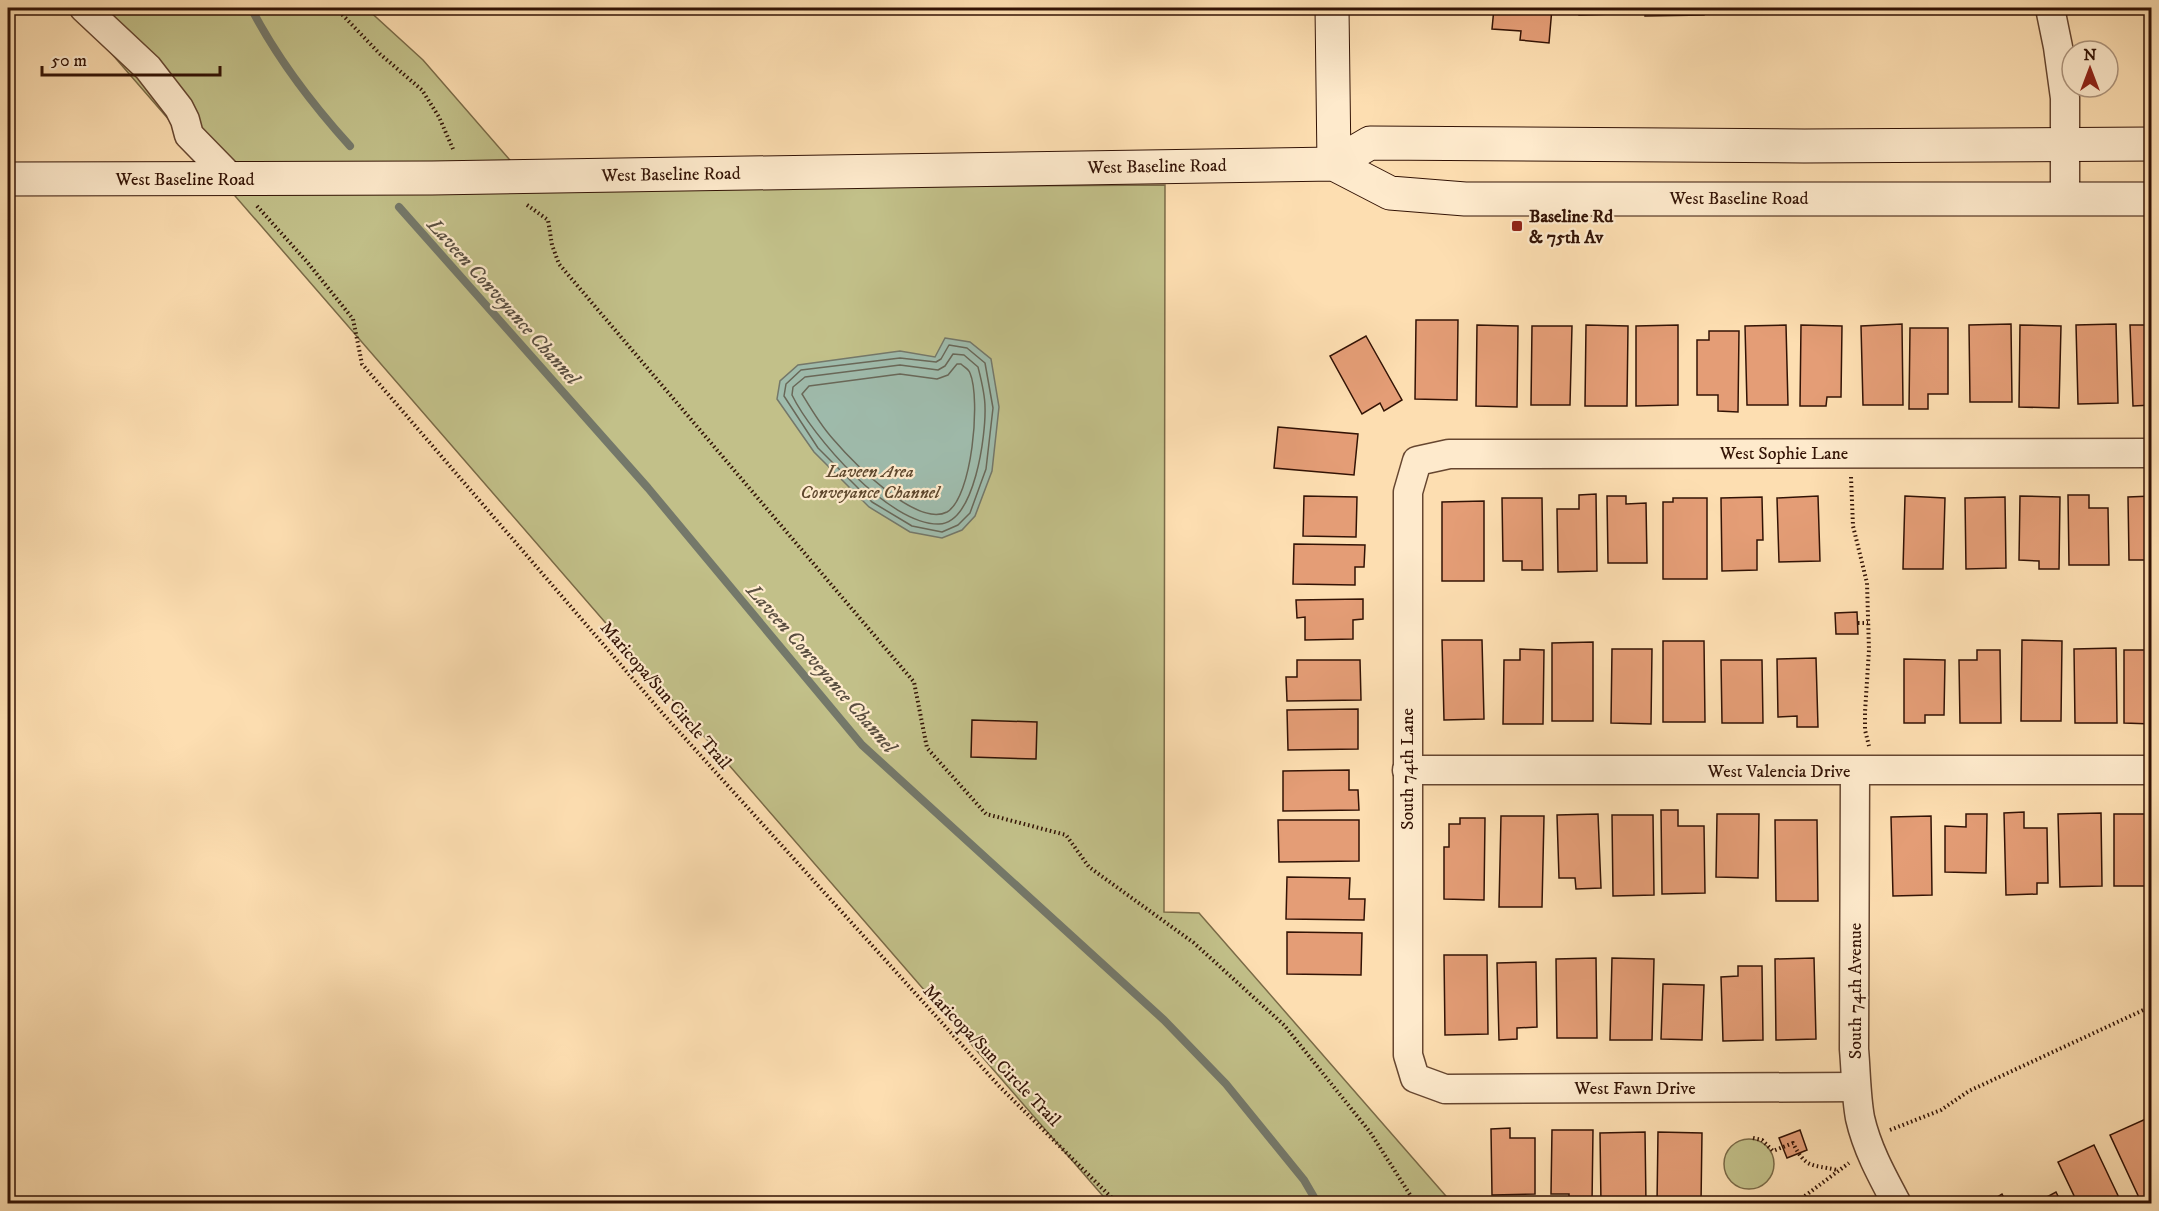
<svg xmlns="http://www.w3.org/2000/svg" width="2159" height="1211" font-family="'IM FELL DW Pica',serif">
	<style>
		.green { fill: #c2c089; stroke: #7a6a47; stroke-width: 1.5 }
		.water { fill: #9fbcad; stroke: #74786a; stroke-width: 1.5 }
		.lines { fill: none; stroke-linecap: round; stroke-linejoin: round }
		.shore { stroke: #696859; stroke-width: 1.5 }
		.stream { stroke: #74786a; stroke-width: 8 }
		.building { fill: #e49d76; stroke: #331305; stroke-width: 1.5 }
		.street-casing { stroke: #664630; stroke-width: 31 }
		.secondary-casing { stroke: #331305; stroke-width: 35 }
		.path { stroke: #331305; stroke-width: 4; stroke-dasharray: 1.5 3; stroke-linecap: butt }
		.street { stroke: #feeacc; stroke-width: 28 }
		.secondary { stroke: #feeacc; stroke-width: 33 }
		.poi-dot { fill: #8f2418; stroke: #feeacc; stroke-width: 2 }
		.labels { text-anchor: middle; stroke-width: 4.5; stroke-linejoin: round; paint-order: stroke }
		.street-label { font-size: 18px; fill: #331305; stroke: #feeacc }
		.poi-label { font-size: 18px; font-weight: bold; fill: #331305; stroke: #feeacc; text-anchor: start }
		.park-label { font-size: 18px; font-style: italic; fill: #5e472d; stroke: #feeacc }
		.water-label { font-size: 20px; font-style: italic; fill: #594e40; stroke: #feeacc }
	</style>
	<rect width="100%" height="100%" fill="#fddeb1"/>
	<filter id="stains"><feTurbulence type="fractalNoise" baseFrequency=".00333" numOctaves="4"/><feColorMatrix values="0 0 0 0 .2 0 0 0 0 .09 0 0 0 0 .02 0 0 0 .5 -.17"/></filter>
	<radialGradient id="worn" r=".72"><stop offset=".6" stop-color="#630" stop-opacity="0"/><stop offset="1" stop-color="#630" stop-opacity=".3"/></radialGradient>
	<!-- green -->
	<g class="green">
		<path d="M72 8H366L423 60 535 189 1165 185 1164 912 1199 913 1452 1203H1109Z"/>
		<circle cx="1749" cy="1164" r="25"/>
	</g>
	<!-- water -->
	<path class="water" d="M945 338 970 342 991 359 999 407 992 471 975 516 962 530 942 538 910 532 869 507 814 452 777 399 780 381 798 365 900 351 935 357Z"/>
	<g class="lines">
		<!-- shore -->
		<g class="shore">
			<path d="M949 345 967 348 985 363 993 408 986 469 970 513 958 525 942 532 912 526 872 502 818 448 784 396 786 384 801 370 900 358 936 362 941 359Z"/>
			<path d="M953 354 964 355 978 367C981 379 985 394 985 407 986 434 975 523 939 524 889 525 812 436 792 395L793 387 805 377 900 365 938 370 945 366Z"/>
			<path d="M957 364H961C964 367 969 369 970 373 981 399 972 498 947 512 916 528 851 460 833 439 821 426 811 409 802 394L809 386 900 374 937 379 948 375Z"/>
		</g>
		<!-- stream -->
		<g class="stream">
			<path d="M251 8C277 58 312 104 350 146"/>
			<path d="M399 207 648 488 862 745 1164 1020 1226 1084 1304 1180 1318 1204"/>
		</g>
	</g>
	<!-- building -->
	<g class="building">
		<path d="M1494 8H1552L1549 43 1520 40 1521 31 1492 29Z"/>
		<path d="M1579 8H1613L1614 14 1579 15Z"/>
		<path d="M1645 8H1703L1704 15 1645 16Z"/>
		<path d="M1416 320H1458L1457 400 1415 399Z"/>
		<path d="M1902 324 1903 405H1863L1861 326Z"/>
		<path d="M2011 324 2012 402H1970L1969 325Z"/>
		<path d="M2116 324 2118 403 2078 404 2076 325Z"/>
		<path d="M1477 325 1518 326 1517 407 1476 406Z"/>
		<path d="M1586 325 1628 326 1627 406H1585Z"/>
		<path d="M1678 325V405L1636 406V326Z"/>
		<path d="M1786 325 1788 405H1747L1745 326Z"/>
		<path d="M1801 325 1842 326 1841 397H1827L1826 406H1800Z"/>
		<path d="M2020 325 2061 326 2059 408 2019 407Z"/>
		<path d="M2130 325H2152V405L2133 406Z"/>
		<path d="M1532 326H1572L1570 405H1531Z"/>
		<path d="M1910 328H1948V394H1928V409H1909Z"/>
		<path d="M1709 331H1739L1738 412 1718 411V395H1697V340H1709Z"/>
		<path d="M1366 336 1402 400 1384 411 1380 403 1362 414 1330 356Z"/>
		<path d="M1278 427 1358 434 1354 475 1274 468Z"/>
		<path d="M1596 494 1597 571 1558 572 1557 509H1579V495Z"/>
		<path d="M2068 495H2089V508H2108L2109 565H2069Z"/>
		<path d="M1304 496 1357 497 1356 537 1303 536Z"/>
		<path d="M1607 496H1626V504L1646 503 1647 563H1608Z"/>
		<path d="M1818 496 1820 561 1779 562 1777 498Z"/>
		<path d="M1905 496 1945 498 1943 569H1903Z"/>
		<path d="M2020 496 2060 497 2059 569H2039V561L2019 560Z"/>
		<path d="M2152 496V570H2148V560H2129L2128 497Z"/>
		<path d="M1762 497 1763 540H1757V570L1722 571 1721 498Z"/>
		<path d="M2005 497 2006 568 1966 569 1965 498Z"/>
		<path d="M1502 498H1542L1543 570H1522V561H1503Z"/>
		<path d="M1673 498H1707V579H1663V502H1673Z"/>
		<path d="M1484 501V581H1442V502Z"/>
		<path d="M1294 544 1365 545 1364 567H1355V585L1293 584Z"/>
		<path d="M1363 599V619L1353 620V639L1305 640V617L1297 618 1296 600Z"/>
		<path d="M1857 612 1858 634H1836L1835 613Z"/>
		<path d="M1442 640H1482L1484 719 1444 720Z"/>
		<path d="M2022 640 2062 641 2061 721H2021Z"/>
		<path d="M1663 641H1704L1705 722H1663Z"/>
		<path d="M1593 642V721H1552V643Z"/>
		<path d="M2116 648 2117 723H2075L2074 649Z"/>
		<path d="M1520 649 1544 650 1543 724H1503L1504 660H1520Z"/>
		<path d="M1612 649H1652L1651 724 1611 723Z"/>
		<path d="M1977 650H2000L2001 723H1960L1959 660H1977Z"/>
		<path d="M2124 650H2147V659H2152V724L2124 723Z"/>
		<path d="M1816 658 1818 727H1797V716L1778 717 1777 659Z"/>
		<path d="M1904 659 1945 660 1944 715H1925V723H1904Z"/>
		<path d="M1297 660H1360L1361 700 1287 701 1286 677H1297Z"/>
		<path d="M1721 660H1762L1763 723H1722Z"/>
		<path d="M1358 709V749L1288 750 1287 710Z"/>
		<path d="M972 720 1037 722 1036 759 971 757Z"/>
		<path d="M1349 770V790H1358L1359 810 1283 811V771Z"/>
		<path d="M1661 810H1678V826H1704L1705 893 1662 894Z"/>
		<path d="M2024 812V828H2047L2048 883H2037V894L2006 895 2004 813Z"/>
		<path d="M2101 813 2102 886 2060 887 2058 814Z"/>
		<path d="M1598 814 1601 888 1576 889 1575 878H1559L1557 815Z"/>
		<path d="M1717 814H1759L1758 878 1716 877Z"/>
		<path d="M1966 814H1987L1986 873 1945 872V826L1966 827Z"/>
		<rect x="2114" y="814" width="38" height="72"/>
		<path d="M1612 815H1653L1654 895 1613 896Z"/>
		<path d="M1501 816H1544L1542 907H1499Z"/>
		<path d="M1931 816 1932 895 1893 896 1891 817Z"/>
		<path d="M1460 818H1485L1484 900 1444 899V847H1449V824H1460Z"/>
		<path d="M1278 820H1359V861L1279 862Z"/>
		<path d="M1775 820H1817L1818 901H1776Z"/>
		<path d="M1287 877 1350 878 1349 899H1365L1364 920 1286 919Z"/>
		<path d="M1287 932 1362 933 1361 975 1287 974Z"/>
		<path d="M1444 955H1487L1488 1034 1445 1035Z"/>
		<path d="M1596 958 1597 1038H1557L1556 959Z"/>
		<path d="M1612 958 1654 959 1652 1040H1610Z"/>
		<path d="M1814 958 1816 1039 1776 1040 1775 959Z"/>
		<path d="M1536 962 1537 1027 1517 1028V1039L1499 1040 1497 963Z"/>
		<path d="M1738 966H1762L1763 1040 1723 1041 1721 977 1738 976Z"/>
		<path d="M1663 984 1704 985 1702 1040 1661 1039Z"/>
		<path d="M2148 1118 2152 1126V1204H2142L2110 1135Z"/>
		<path d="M1510 1128V1138H1535V1194L1492 1195 1491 1129Z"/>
		<path d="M1552 1130H1593L1592 1204H1569V1194H1551Z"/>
		<path d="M1800 1130 1807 1150 1787 1158 1779 1138Z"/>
		<path d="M1645 1132 1646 1204H1601L1600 1133Z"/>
		<path d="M1658 1132 1702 1133 1701 1204H1657Z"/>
		<path d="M2094 1145 2122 1204H2078L2058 1162Z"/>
		<path d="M2056 1192 2062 1204H2034Z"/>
		<path d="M2002 1194 2007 1204H1986Z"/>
	</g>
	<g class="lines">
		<!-- street casing -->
		<g class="street-casing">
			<g id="street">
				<path d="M84 8 148 68 179 108 185 120 189 135 232 179"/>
				<path d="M2050 8 2058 47 2065 98V199"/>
				<path d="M1407 770H2152"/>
				<path d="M1855 771 1854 1049C1856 1072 1856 1096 1860 1118 1867 1149 1882 1176 1897 1204"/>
				<path d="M1856 1087 1445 1089 1415 1078 1408 1055V492L1417 461 1449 454 2152 453"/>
			</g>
		</g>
		<!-- secondary casing -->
		<g class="secondary-casing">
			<g id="secondary">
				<path d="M1332 8 1334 164"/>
				<path d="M1334 164 1370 143 1804 146 2152 144"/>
				<path d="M8 179 432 178 1334 164 1390 193 1465 199H2152"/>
			</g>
		</g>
		<!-- path -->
		<g class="path">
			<path d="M336 8 380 54 422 90 439 117 453 149"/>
			<path d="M527 205 548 220 552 245 559 264 914 682 927 748 986 814 1066 835 1089 867 1194 943 1284 1025 1370 1132 1416 1204"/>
			<path d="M257 206 308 263 353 319 362 364 664 715 999 1086 1118 1204"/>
			<path d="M1851 477 1853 526 1867 583 1869 650 1865 712V730L1869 746"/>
			<path d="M1858 623H1868"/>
			<path d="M1890 1130 1941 1110 1969 1091 2152 1006"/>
			<path d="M1753 1138 1762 1140 1773 1151 1793 1143C1806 1169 1811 1164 1837 1170"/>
			<path d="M1794 1204 1849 1163"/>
		</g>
		<!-- street -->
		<use href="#street" class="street"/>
		<!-- secondary -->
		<use href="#secondary" class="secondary"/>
	</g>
	<!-- markers -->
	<rect class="poi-dot" x="1511" y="220" width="12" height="12" rx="3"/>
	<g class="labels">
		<!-- street labels -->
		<g class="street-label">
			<text transform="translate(1157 166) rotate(-1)" y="6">West Baseline Road</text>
			<text transform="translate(671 174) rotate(-1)" y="6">West Baseline Road</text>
			<text x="185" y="185">West Baseline Road</text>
			<text x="1739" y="204">West Baseline Road</text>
			<text x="1784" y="459">West Sophie Lane</text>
			<text transform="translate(666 695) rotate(49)" y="6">Maricopa/Sun Circle Trail</text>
			<text transform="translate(1407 769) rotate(-90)" y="6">South 74th Lane</text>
			<text x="1779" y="777">West Valencia Drive</text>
			<text transform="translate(1855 991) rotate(-90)" y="6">South 74th Avenue</text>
			<text transform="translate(992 1055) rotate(46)" y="6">Maricopa/Sun Circle Trail</text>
			<text x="1635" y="1094">West Fawn Drive</text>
		</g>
		<!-- poi labels -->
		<g class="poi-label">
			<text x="1529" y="222">Baseline Rd<tspan x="1529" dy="21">&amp; 75th Av</tspan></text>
		</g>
		<!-- park labels -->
		<g class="park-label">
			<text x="870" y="477">Laveen Area<tspan x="870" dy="21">Conveyance Channel</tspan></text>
		</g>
		<!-- water labels -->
		<g class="water-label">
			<text transform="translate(504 301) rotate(48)" y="7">Laveen Conveyance Channel</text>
			<text transform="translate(822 668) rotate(49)" y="7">Laveen Conveyance Channel</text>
		</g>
	</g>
	<!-- margin -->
	<rect width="2159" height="1211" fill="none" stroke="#fddeb1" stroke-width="30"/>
	<rect x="9" y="9" width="2141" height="1193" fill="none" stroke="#331305" stroke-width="3"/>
	<rect x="15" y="15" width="2129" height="1181" fill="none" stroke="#331305" stroke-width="1.5"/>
	<!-- north arrow -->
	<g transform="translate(2090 69)"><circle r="28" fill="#feeacc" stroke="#ad947c" stroke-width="1.5"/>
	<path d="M0-4.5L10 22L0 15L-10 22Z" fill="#8f2418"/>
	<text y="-9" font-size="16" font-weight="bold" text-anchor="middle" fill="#331305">N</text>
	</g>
	<!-- scale -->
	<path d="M42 66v9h178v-9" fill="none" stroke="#331305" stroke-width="3"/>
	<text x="51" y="66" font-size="18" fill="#331305" stroke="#feeacc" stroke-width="4.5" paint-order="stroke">50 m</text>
	<rect width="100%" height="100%" filter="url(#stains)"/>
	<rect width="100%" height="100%" fill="url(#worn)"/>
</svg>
